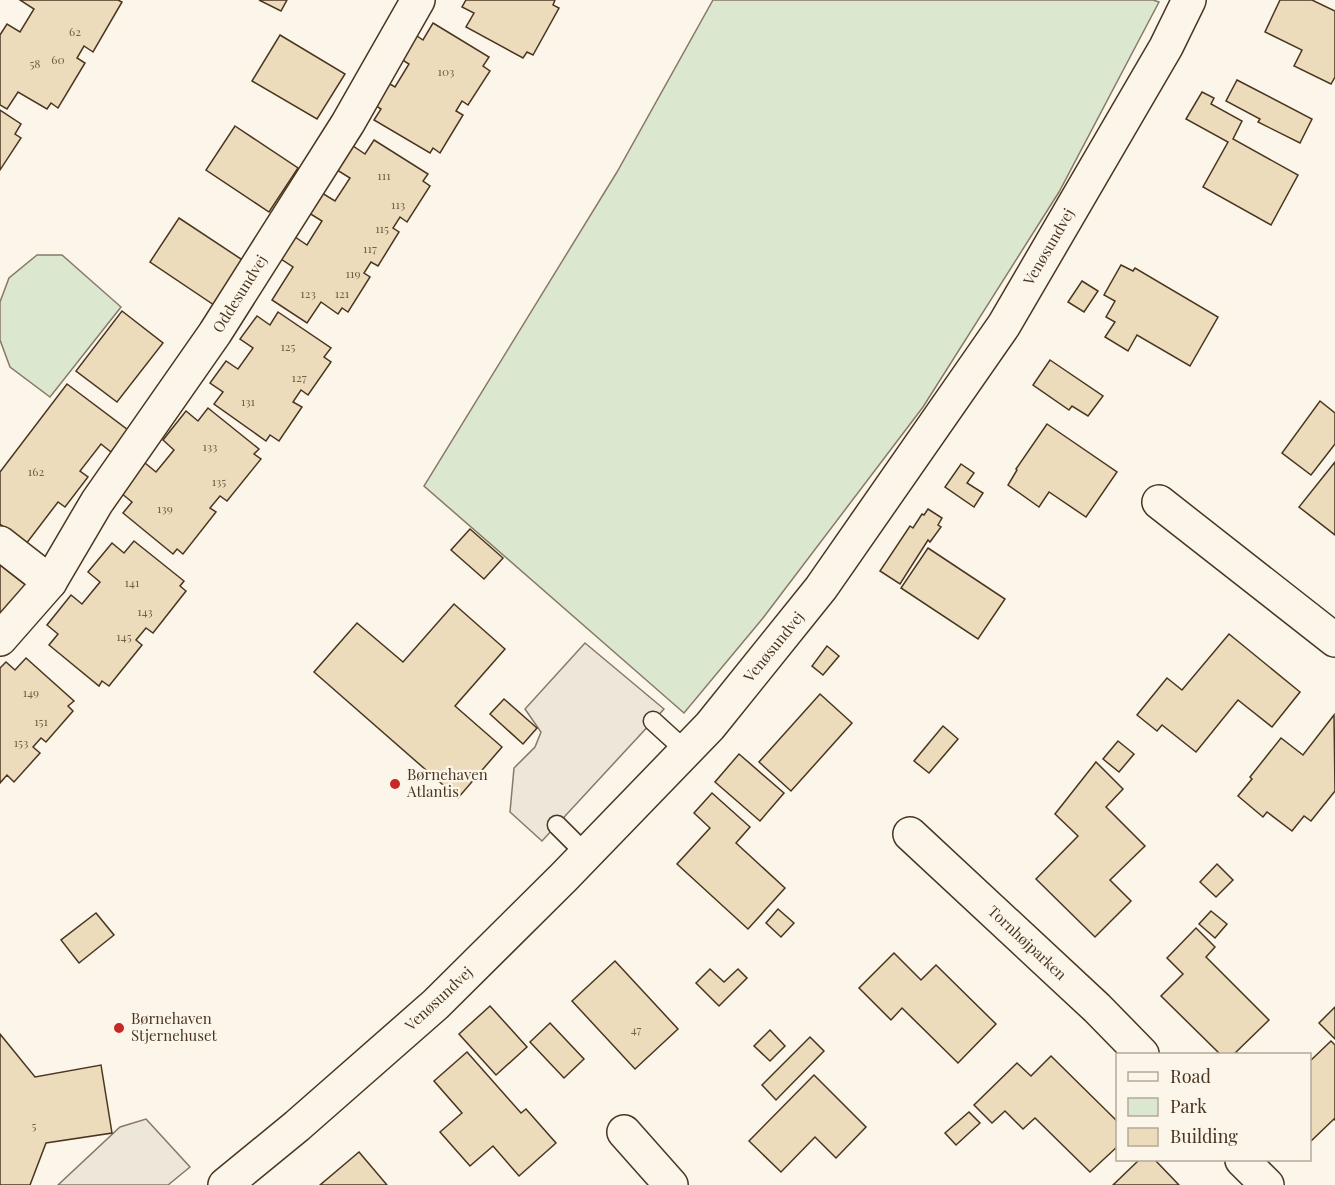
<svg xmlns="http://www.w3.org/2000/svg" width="1335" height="1185" font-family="'Playfair Display',serif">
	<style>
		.green { fill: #dce7d0; stroke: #887966; stroke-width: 1.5 }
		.parking { fill: #ede7d9; stroke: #887966; stroke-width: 1.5 }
		.building { fill: #ecdcbc; stroke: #4a3520; stroke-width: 1.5 }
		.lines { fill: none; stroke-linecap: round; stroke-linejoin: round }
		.service-casing { stroke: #4a3520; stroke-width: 21 }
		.minor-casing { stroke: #4a3520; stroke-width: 36 }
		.service { stroke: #fbf6e9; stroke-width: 18 }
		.minor { stroke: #fbf6e9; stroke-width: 33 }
		.poi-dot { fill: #c62828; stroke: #fbf6e9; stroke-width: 2 }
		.labels { text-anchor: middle; stroke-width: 4.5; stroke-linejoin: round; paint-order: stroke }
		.number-label { font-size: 12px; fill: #725f47 }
		.street-label { font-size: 15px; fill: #4a3520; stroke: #fbf6e9 }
		.poi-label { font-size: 15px; fill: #4a3520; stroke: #fbf6e9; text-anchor: start }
	</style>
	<rect width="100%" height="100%" fill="#fbf6e9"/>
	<!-- green -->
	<g class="green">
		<path d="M713 0H1153L1159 2 1059 192 923 407 763 618 684 713 424 486 617 172Z"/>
		<path d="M37 255H62L121 307 50 397 10 367 0 340V302L9 278Z"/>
	</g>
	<!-- parking -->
	<g class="parking">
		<path d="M585 643 664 709 542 841 510 812 514 768 535 747 541 732 525 709Z"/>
		<path d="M146 1119 190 1167 168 1185H58L120 1127Z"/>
	</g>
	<!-- building -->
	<g class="building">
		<path d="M118 0 122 2 93 52 84 46 77 58 85 63 58 108 51 103 47 109 18 92 7 109 0 105V35L7 24 20 32 34 9 20 0Z"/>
		<path d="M259 0H287L281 11Z"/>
		<path d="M466 0H555L553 5 559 8 533 55 527 52 523 58 466 27 474 13 462 7Z"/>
		<path d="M1280 0H1312L1335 11V77L1331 84 1294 66 1302 50 1265 32Z"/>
		<path d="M433 23 489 57 483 66 490 71 468 105 462 101 456 111 463 115 440 153 433 148 430 153 374 120 381 109 370 102 383 80 395 87 409 64 396 56 411 32 423 40Z"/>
		<path d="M280 35 345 74 317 119 252 81Z"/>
		<path d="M1237 80 1312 119 1300 143 1258 122 1260 119 1226 101Z"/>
		<path d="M1202 92 1214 98 1211 104 1242 121 1233 139 1298 175 1271 225 1203 187 1228 142 1186 119Z"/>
		<path d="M0 110 21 124 15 134 21 138 0 170Z"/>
		<path d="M235 126 298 168 269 212 206 170Z"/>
		<path d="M374 140 428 174 423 181 430 186 407 222 400 217 393 228 399 232 378 266 371 262 364 273 370 277 348 312 342 308 338 314 321 302 307 323 272 300 293 267 281 259 295 237 307 245 322 221 309 213 322 193 335 201 350 178 337 170 353 146 365 154Z"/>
		<path d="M179 218 244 261 214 305 150 262Z"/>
		<path d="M1121 265 1133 271 1135 268 1218 317 1190 366 1137 335 1128 351 1105 337 1115 322 1106 317 1115 301 1104 295Z"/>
		<path d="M1082 281 1098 291 1084 312 1068 302Z"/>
		<path d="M122 311 163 343 117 402 76 371Z"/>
		<path d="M278 312 331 348 324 357 331 362 308 395 301 390 293 402 302 407 279 441 270 435 266 441 214 404 223 392 210 383 226 361 238 369 253 348 240 339 257 316 270 325Z"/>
		<path d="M1050 360 1103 396 1088 416 1072 406 1069 410 1033 385Z"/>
		<path d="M67 384 128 430 111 452 101 444 80 471 88 477 65 507 58 502 26 544 0 524V472Z"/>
		<path d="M1320 401 1335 413V444L1311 475 1282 453Z"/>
		<path d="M208 408 259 449 254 454 261 459 227 501 220 496 210 508 216 512 183 554 177 549 173 554 123 513 132 502 121 493 145 463 156 472 174 450 163 440 186 411 198 421Z"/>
		<path d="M1047 424 1117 472 1086 517 1049 492 1039 507 1008 485 1017 470 1016 469Z"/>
		<path d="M1335 462V535L1299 507Z"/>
		<path d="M961 464 974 473 967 483 983 493 974 507 945 487Z"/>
		<path d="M928 509 942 518 938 525 941 527 930 542 928 540 900 584 880 571 910 526 913 528 922 514 924 515Z"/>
		<path d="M470 529 503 558 484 579 451 550Z"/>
		<path d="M134 541 184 581 180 586 186 591 153 633 146 628 136 640 142 645 109 686 102 681 99 686 49 645 58 634 47 625 71 595 82 604 100 582 88 572 112 543 124 553Z"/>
		<path d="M928 548 1005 599 978 639 901 588Z"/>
		<path d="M0 565 28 587 0 623Z"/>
		<path d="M454 604 505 649 455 706 502 747 458 798 314 672 357 623 403 662Z"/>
		<path d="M1229 634 1300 692 1272 727 1238 700 1196 752 1162 725 1157 731 1137 715 1167 678 1182 690Z"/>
		<path d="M827 646 839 656 823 675 812 666Z"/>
		<path d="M26 658 74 701 68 706 73 711 46 742 41 738 33 747 40 753 14 782 7 775 0 783V668L6 662 15 670Z"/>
		<path d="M820 694 852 723 791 791 759 762Z"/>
		<path d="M504 699 537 728 523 744 490 714Z"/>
		<path d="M1334 715 1335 791 1311 821 1304 816 1292 831 1267 812 1263 817 1238 796 1252 779 1250 777 1281 738 1303 755Z"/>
		<path d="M943 726 958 739 929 773 914 761Z"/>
		<path d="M1118 741 1134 754 1119 772 1103 759Z"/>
		<path d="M739 754 784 793 760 821 715 782Z"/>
		<path d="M1096 762 1123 789 1106 807 1145 846 1110 880 1131 901 1095 937 1036 879 1078 836 1055 814Z"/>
		<path d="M712 793 750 827 736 843 785 888 748 929 677 864 710 828 694 813Z"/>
		<path d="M1217 864 1233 880 1216 897 1200 882Z"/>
		<path d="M778 909 794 923 781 937 766 923Z"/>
		<path d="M1211 911 1227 924 1215 938 1199 924Z"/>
		<path d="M96 913 114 935 79 963 61 940Z"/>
		<path d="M1196 928 1215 947 1206 957 1269 1020 1234 1054H1220L1161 996 1183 974 1167 958Z"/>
		<path d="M894 953 921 980 936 965 996 1024 958 1063 902 1008 891 1020 859 988Z"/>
		<path d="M615 961 678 1029 635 1069 572 1001Z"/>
		<path d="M710 969 724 982 738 969 747 978 719 1006 696 983Z"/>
		<path d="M490 1006 527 1047 496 1075 459 1034Z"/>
		<path d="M1335 1007V1039L1319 1023Z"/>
		<path d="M550 1023 584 1059 564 1078 530 1042Z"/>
		<path d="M770 1030 785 1046 770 1061 754 1046Z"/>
		<path d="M0 1034 35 1077 101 1065 112 1133 46 1143 30 1185H0Z"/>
		<path d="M810 1037 824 1051 776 1100 762 1085Z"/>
		<path d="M1331 1041 1335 1045V1120L1334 1119 1310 1142V1061Z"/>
		<path d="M467 1052 521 1113 526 1109 556 1143 519 1176 493 1146 470 1166 440 1132 462 1113 434 1081Z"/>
		<path d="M1051 1056 1118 1122V1146L1090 1172 1035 1118 1023 1129 1005 1111 992 1123 974 1105 1017 1063 1031 1076Z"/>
		<path d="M814 1075 866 1127 836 1158 815 1137 781 1172 749 1141Z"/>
		<path d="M969 1112 980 1123 956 1145 945 1133Z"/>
		<path d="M359 1152 387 1185H320Z"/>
		<path d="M1139 1160H1155L1179 1185H1113Z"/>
	</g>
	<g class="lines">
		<!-- service casing -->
		<g class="service-casing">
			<g id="service">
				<path d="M653 721 686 751"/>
				<path d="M557 825 586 854"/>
			</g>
		</g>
		<!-- minor casing -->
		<g class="minor-casing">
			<g id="minor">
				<path d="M1159 502 1335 640"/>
				<path d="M0 543 50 582"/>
				<path d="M0 639 50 582 97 502 215 333 348 123 418 0"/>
				<path d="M910 834 1097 1008 1142 1054"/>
				<path d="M624 1132 671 1185"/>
				<path d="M1242 1160 1267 1185"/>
				<path d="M225 1185 297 1126 436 1004 564 877 710 726 821 588 1004 325 1166 47 1189 0"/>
			</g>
		</g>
		<!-- service -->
		<use href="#service" class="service"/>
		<!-- minor -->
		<use href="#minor" class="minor"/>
	</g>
	<!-- markers -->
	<g class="poi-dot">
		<circle cx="395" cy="784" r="6"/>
		<circle cx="119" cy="1028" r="6"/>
	</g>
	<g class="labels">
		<!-- number labels -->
		<g class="number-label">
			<text x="75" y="36">62</text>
			<text x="58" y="64">60</text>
			<text x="35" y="68">58</text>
			<text x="446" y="76">103</text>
			<text x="384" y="180">111</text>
			<text x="398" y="209">113</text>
			<text x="382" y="233">115</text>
			<text x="370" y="253">117</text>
			<text x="353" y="278">119</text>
			<text x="308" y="298">123</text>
			<text x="342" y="298">121</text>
			<text x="288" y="351">125</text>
			<text x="299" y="382">127</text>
			<text x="248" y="406">131</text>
			<text x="210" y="451">133</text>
			<text x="36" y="476">162</text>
			<text x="219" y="486">135</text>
			<text x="165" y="513">139</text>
			<text x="132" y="587">141</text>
			<text x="145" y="616">143</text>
			<text x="124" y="641">145</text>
			<text x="31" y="697">149</text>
			<text x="41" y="726">151</text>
			<text x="21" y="747">153</text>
			<text x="636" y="1034">47</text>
			<text x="34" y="1130">5</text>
		</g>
		<!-- street labels -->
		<g class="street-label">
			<text transform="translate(1049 247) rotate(-60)" y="5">Venøsundvej</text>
			<text transform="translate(240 294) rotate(-58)" y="5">Oddesundvej</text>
			<text transform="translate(774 647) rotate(-51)" y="5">Venøsundvej</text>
			<text transform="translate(1027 943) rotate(43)" y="5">Tornhøjparken</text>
			<text transform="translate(439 999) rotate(-43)" y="5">Venøsundvej</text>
		</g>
		<!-- poi labels -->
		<g class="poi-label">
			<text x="407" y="780">Børnehaven<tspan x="407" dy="17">Atlantis</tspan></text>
			<text x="131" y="1024">Børnehaven<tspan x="131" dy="17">Stjernehuset</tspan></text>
		</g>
	</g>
	<!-- legend -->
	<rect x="1116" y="1053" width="195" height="108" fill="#fbf6e9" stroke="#b4a999" stroke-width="1.5"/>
	<rect x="1128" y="1072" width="30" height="9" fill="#fbf6e9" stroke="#b4a999" stroke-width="1.5"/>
	<text x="1170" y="1083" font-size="18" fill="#4a3520">Road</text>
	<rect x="1128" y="1098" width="30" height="18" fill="#dce7d0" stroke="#b4a999" stroke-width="1.5"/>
	<text x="1170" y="1113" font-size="18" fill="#4a3520">Park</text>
	<rect x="1128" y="1128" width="30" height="18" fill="#ecdcbc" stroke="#b4a999" stroke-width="1.5"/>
	<text x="1170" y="1143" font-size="18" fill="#4a3520">Building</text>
</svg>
